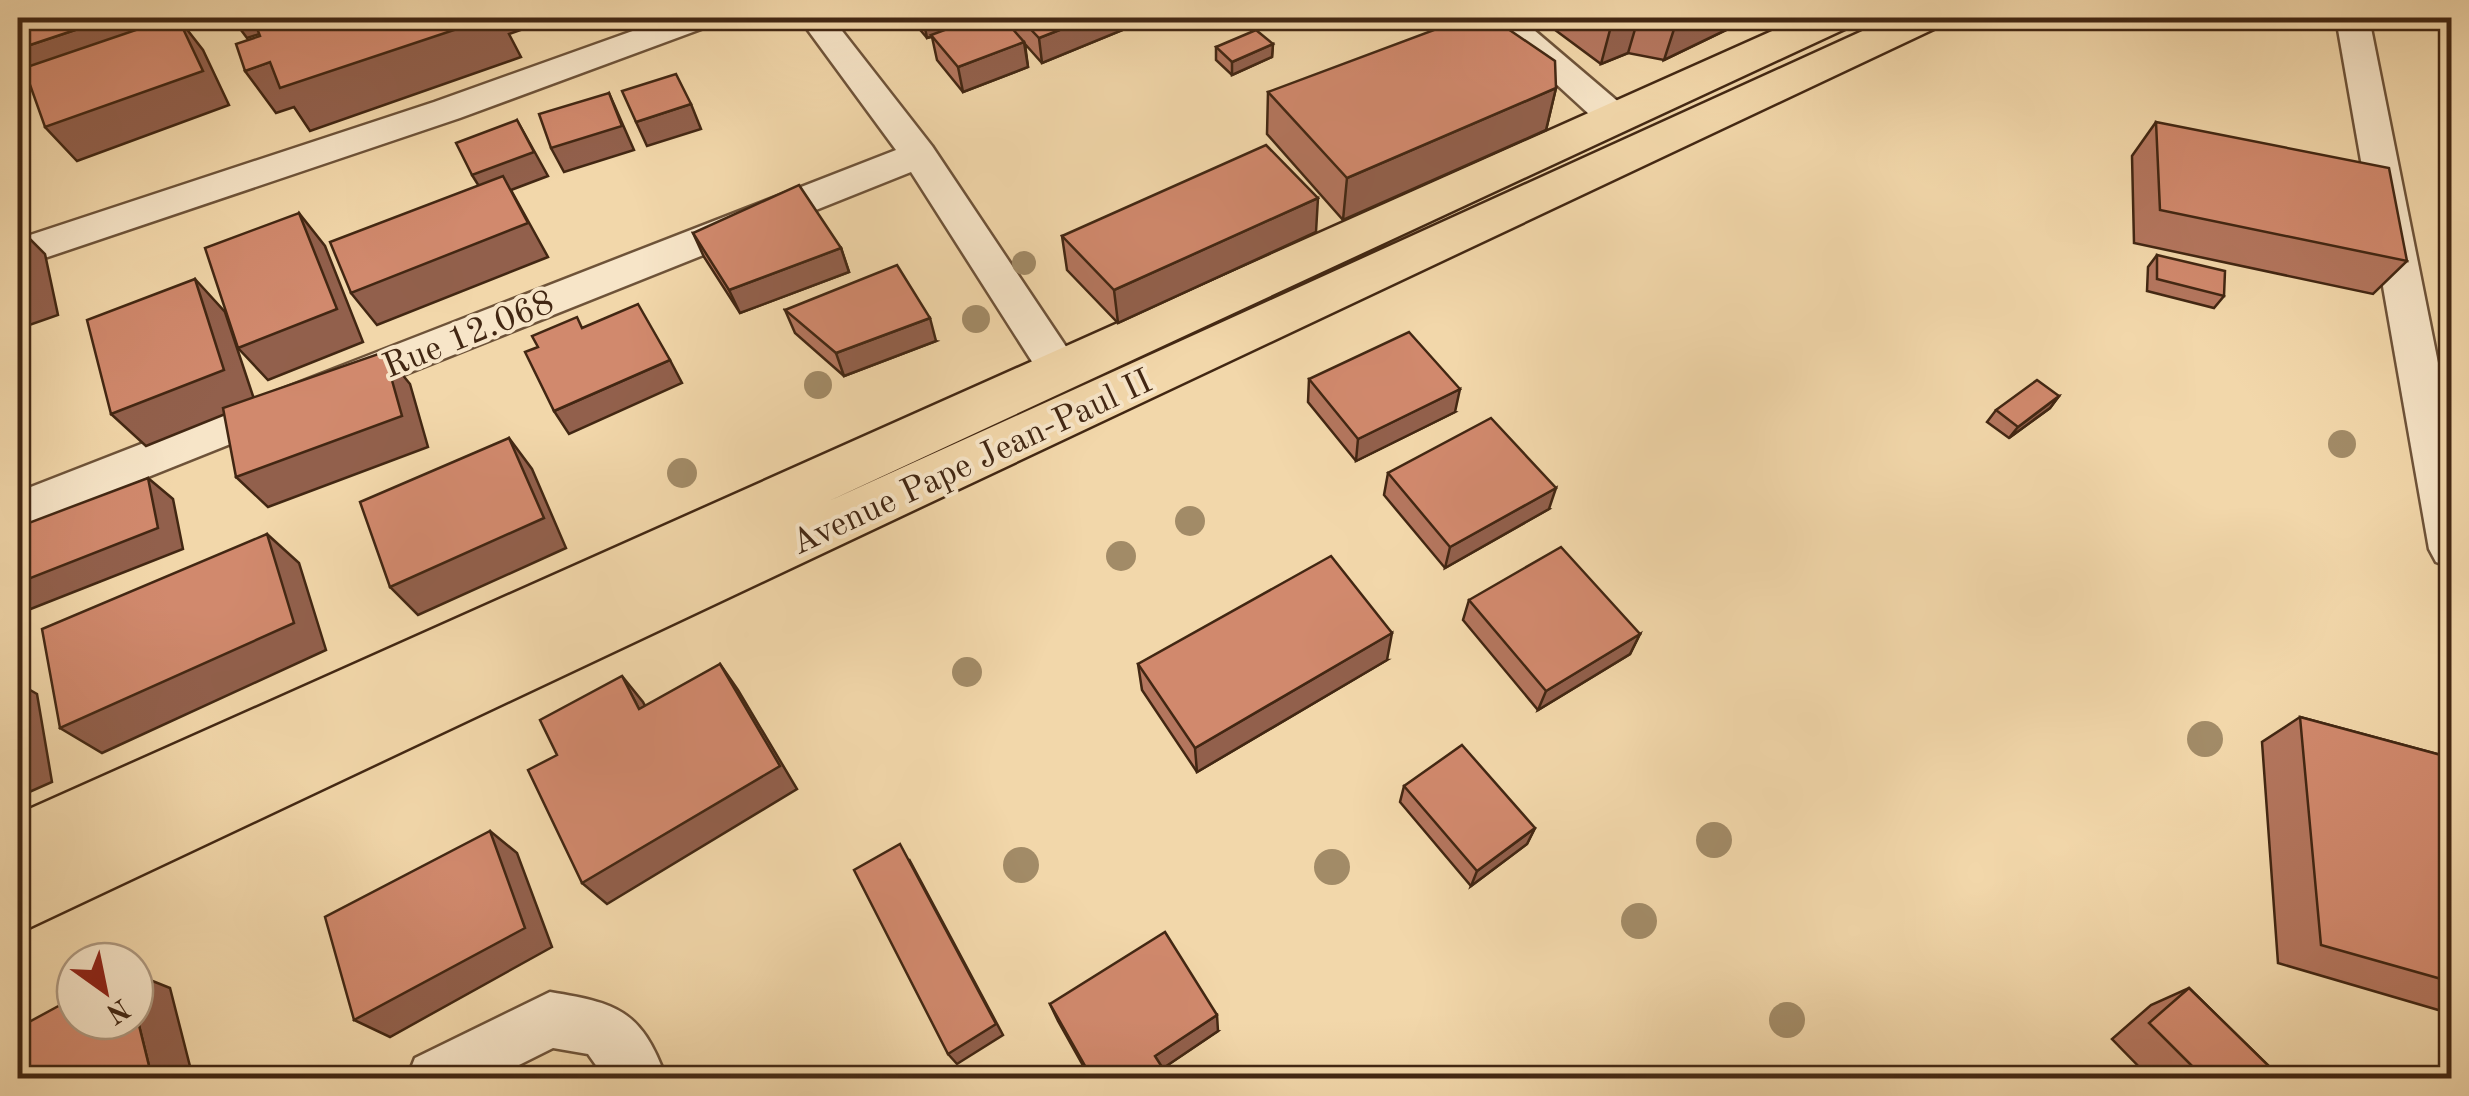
<svg xmlns="http://www.w3.org/2000/svg" width="2469" height="1096" font-family="'Old Standard TT',serif">
	<style>
		.lines { fill: none; stroke-linecap: round; stroke-linejoin: round }
		.minor-casing { stroke: #6e5339; stroke-width: 5 }
		.primary-casing { stroke: #422713; stroke-width: 5 }
		.minor { fill: #f7e5c8; fill-rule: evenodd }
		.primary { fill: #f2d7aa; fill-rule: evenodd }
		.tree { fill: #a28b67 }
		.wall { fill: #b4765e; stroke: #422713; stroke-width: 2.5 }
		.shaded-wall { fill: #92604c; stroke: #422713; stroke-width: 2.5 }
		.building { fill: #d1896d; stroke: #422713; stroke-width: 2.5 }
		.labels { text-anchor: middle; stroke-width: 8; stroke-linejoin: round; paint-order: stroke }
		.street-label { font-size: 35px; fill: #422713; stroke: #f7e5c8 }
	</style>
	<rect width="100%" height="100%" fill="#f2d7aa"/>
	<filter id="stains"><feTurbulence type="fractalNoise" baseFrequency=".002" numOctaves="4"/><feColorMatrix values="0 0 0 0 .2 0 0 0 0 .09 0 0 0 0 .02 0 0 0 .5 -.17"/></filter>
	<radialGradient id="worn" r=".72"><stop offset=".6" stop-color="#630" stop-opacity="0"/><stop offset="1" stop-color="#630" stop-opacity=".3"/></radialGradient>
	<g class="lines">
		<!-- minor casing -->
		<g class="minor-casing">
			<g id="minor">
				<path d="M669 18H717L712 25 460 118 18 267V239L434 102Z"/>
				<path d="M799 18H832L932 146 1075 360 1081 371 1075 382 1060 387 1045 382 911 172 18 529V492L896 150Z"/>
				<path d="M1484 18H1520L1628 110 1633 118 1628 126 1615 130 1602 126Z"/>
				<path d="M2336 18H2369L2452 433V568L2436 562 2429 549Z"/>
				<path d="M550 992C616 1003 641 1009 666 1078H605L588 1054 553 1048 493 1078H407L415 1058Z"/>
			</g>
		</g>
		<!-- primary casing -->
		<g class="primary-casing">
			<path id="primary" d="M1801 18H1855L1849 27 829 501 1891 18H1944L1938 27 18 933V814Z"/>
		</g>
		<!-- minor -->
		<use href="#minor" class="minor"/>
		<!-- primary -->
		<use href="#primary" class="primary"/>
	</g>
	<!-- trees -->
	<g class="tree">
		<circle cx="1024" cy="263" r="12"/>
		<circle cx="976" cy="319" r="14"/>
		<circle cx="818" cy="385" r="14"/>
		<circle cx="2342" cy="444" r="14"/>
		<circle cx="682" cy="473" r="15"/>
		<circle cx="1190" cy="521" r="15"/>
		<circle cx="1121" cy="556" r="15"/>
		<circle cx="967" cy="672" r="15"/>
		<circle cx="2205" cy="739" r="18"/>
		<circle cx="1714" cy="840" r="18"/>
		<circle cx="1021" cy="865" r="18"/>
		<circle cx="1332" cy="867" r="18"/>
		<circle cx="1639" cy="921" r="18"/>
		<circle cx="1787" cy="1020" r="18"/>
	</g>
	<!-- wall -->
	<g class="wall">
		<path d="M910 18H966L967 22 1010 25 1009 18H1124L1125 29 1042 63 1025 44 1028 67 963 92 937 60 932 37 927 38Z"/>
		<path d="M1539 18H1731L1726 30 1664 60 1628 53 1601 64Z"/>
		<path d="M1273 44 1272 57 1232 75 1216 60V47Z"/>
		<path d="M1556 88 1546 130 1343 220 1267 134 1268 92Z"/>
		<path d="M2156 122 2407 261 2373 294 2134 243 2132 156Z"/>
		<path d="M1316 232 1118 323 1067 270 1062 236Z"/>
		<path d="M693 233 841 248 849 272 740 313 704 257Z"/>
		<path d="M2157 255 2224 296 2214 308 2147 291 2148 267Z"/>
		<path d="M785 310 936 341 844 376 795 333Z"/>
		<path d="M1309 379 1455 412 1356 461 1308 402Z"/>
		<path d="M2059 396 2050 408 2009 438 1987 422 1996 410Z"/>
		<path d="M1388 473 1549 509 1445 568 1384 495Z"/>
		<path d="M1469 600 1640 634 1630 654 1538 710 1463 620Z"/>
		<path d="M1387 660 1197 772 1142 690 1138 664Z"/>
		<path d="M2300 717 2452 758V1014L2278 963 2262 742Z"/>
		<path d="M1404 786 1535 828 1527 844 1471 886 1400 802Z"/>
		<path d="M2189 988 2281 1078H2150L2112 1039 2151 1005Z"/>
		<path d="M1050 1004 1218 1031 1163 1068 1169 1078H1090L1058 1021Z"/>
	</g>
	<!-- shaded-wall -->
	<g class="shaded-wall">
		<path d="M111 18H164L174 40 24 92 18 85V49Z"/>
		<path d="M178 18 203 50 229 105 77 161 45 127Z"/>
		<path d="M232 18H308L247 38Z"/>
		<path d="M490 18H524L529 27 509 34 521 57 310 131 294 107 276 113 245 71 270 62Z"/>
		<path d="M923 18H966L967 23 927 38Z"/>
		<path d="M1090 18H1124L1125 29 1042 63 1039 38Z"/>
		<path d="M1692 18H1731L1726 30 1664 60 1675 26Z"/>
		<path d="M1638 19 1628 53 1601 64 1610 30Z"/>
		<path d="M1024 42 1028 67 963 92 958 67Z"/>
		<path d="M1273 44 1272 57 1232 75V62Z"/>
		<path d="M1556 88 1546 130 1343 220 1347 178Z"/>
		<path d="M609 93 634 150 564 172 551 148Z"/>
		<path d="M691 104 701 129 647 146 636 122Z"/>
		<path d="M517 120 548 176 511 190 548 257 377 325 351 293 487 199 472 175Z"/>
		<path d="M1318 198 1316 232 1118 323 1114 290Z"/>
		<path d="M299 213 325 246 363 342 268 380 238 348Z"/>
		<path d="M18 227 45 254 58 315 18 329Z"/>
		<path d="M841 248 849 272 740 313 729 290Z"/>
		<path d="M195 279 225 312 255 402 146 446 111 414Z"/>
		<path d="M930 318 936 341 844 376 836 353Z"/>
		<path d="M384 352 410 384 428 447 268 507 236 477Z"/>
		<path d="M670 360 682 383 569 434 554 411Z"/>
		<path d="M1460 389 1455 412 1356 461 1358 439Z"/>
		<path d="M2059 396 2050 408 2009 438 2018 427Z"/>
		<path d="M509 438 532 469 566 548 418 615 390 587Z"/>
		<path d="M148 478 173 499 183 549 28 610 18 603V583Z"/>
		<path d="M1556 488 1549 509 1445 568 1450 547Z"/>
		<path d="M267 534 299 563 326 650 102 753 60 728Z"/>
		<path d="M1392 633 1387 660 1197 772 1195 748Z"/>
		<path d="M1640 634 1630 654 1538 710 1546 691Z"/>
		<path d="M720 664 738 690 797 789 607 904 582 883Z"/>
		<path d="M622 676 643 702 660 734 639 709Z"/>
		<path d="M18 683 37 694 52 782 18 797Z"/>
		<path d="M1535 828 1527 844 1471 886 1477 871Z"/>
		<path d="M490 831 517 853 552 947 390 1037 354 1020Z"/>
		<path d="M909 859 1003 1035 957 1064 948 1054Z"/>
		<path d="M135 974 170 988 193 1078H152L135 1009Z"/>
		<path d="M1217 1015 1218 1031 1159 1071 1155 1056Z"/>
	</g>
	<!-- building -->
	<g class="building">
		<path d="M18 18H111L18 49Z"/>
		<path d="M171 18H178L203 71 45 127 24 68Z"/>
		<path d="M253 18H490L280 88 270 62 245 71 236 44 260 36Z"/>
		<path d="M977 18H1003L1024 42 958 67 931 35Z"/>
		<path d="M1020 18H1090L1039 38Z"/>
		<path d="M1466 18H1492L1555 61 1556 88 1347 178 1268 92Z"/>
		<path d="M1594 18H1692L1675 26 1638 19 1610 30Z"/>
		<path d="M1256 30 1273 44 1232 62 1216 47Z"/>
		<path d="M676 74 691 104 636 122 622 91Z"/>
		<path d="M609 93 622 126 551 148 539 114Z"/>
		<path d="M517 120 534 152 472 175 456 143Z"/>
		<path d="M2156 122 2389 168 2407 261 2160 210Z"/>
		<path d="M1266 145 1318 198 1114 290 1062 236Z"/>
		<path d="M503 176 528 223 351 293 330 242Z"/>
		<path d="M799 185 841 248 729 290 693 233Z"/>
		<path d="M299 213 337 309 238 348 205 248Z"/>
		<path d="M18 254 23 282 18 284Z"/>
		<path d="M2157 255 2225 271 2224 296 2157 279Z"/>
		<path d="M897 265 930 318 836 353 785 310Z"/>
		<path d="M195 279 224 370 111 414 87 320Z"/>
		<path d="M638 304 670 360 554 411 525 352 538 347 532 336 577 317 582 328Z"/>
		<path d="M1409 332 1460 389 1358 439 1309 379Z"/>
		<path d="M384 352 402 416 236 477 223 408Z"/>
		<path d="M2037 380 2059 396 2018 427 1996 410Z"/>
		<path d="M1491 418 1556 488 1450 547 1388 473Z"/>
		<path d="M509 438 544 518 390 587 360 502Z"/>
		<path d="M148 478 158 528 18 583V527Z"/>
		<path d="M267 534 294 623 60 728 42 629Z"/>
		<path d="M1561 547 1640 634 1546 691 1469 600Z"/>
		<path d="M1331 556 1392 633 1195 748 1138 664Z"/>
		<path d="M720 664 780 766 582 883 528 770 557 755 540 720 622 676 639 709Z"/>
		<path d="M2300 717 2452 758V982L2321 945Z"/>
		<path d="M1462 745 1535 828 1477 871 1404 786Z"/>
		<path d="M490 831 525 928 354 1020 325 917Z"/>
		<path d="M900 844 996 1024 948 1054 854 870Z"/>
		<path d="M1165 932 1217 1015 1155 1056 1169 1078H1092L1050 1004Z"/>
		<path d="M2189 988 2281 1078H2204L2149 1023Z"/>
		<path d="M75 997V1021H135V1009L152 1078H18V1028Z"/>
	</g>
	<g class="labels">
		<!-- street labels -->
		<g class="street-label">
			<text transform="translate(468 333) rotate(-22)" y="12">Rue 12.068</text>
			<text transform="translate(971 461) rotate(-25)" y="12">Avenue Pape Jean-Paul II</text>
		</g>
	</g>
	<!-- margin -->
	<rect width="2469" height="1096" fill="none" stroke="#f2d7aa" stroke-width="60"/>
	<rect x="20" y="20" width="2429" height="1056" fill="none" stroke="#422713" stroke-width="5"/>
	<rect x="30" y="30" width="2409" height="1036" fill="none" stroke="#422713" stroke-width="2.5"/>
	<!-- north arrow -->
	<g transform="translate(105 991) rotate(147)"><circle r="48" fill="#f7e5c8" stroke="#af9980" stroke-width="2.5"/>
	<path d="M0-8L18 38L0 25L-18 38Z" fill="#8f2418"/>
	<text y="-15" font-size="28" font-weight="bold" text-anchor="middle" fill="#422713">N</text>
	</g>
	<rect width="100%" height="100%" filter="url(#stains)"/>
	<rect width="100%" height="100%" fill="url(#worn)"/>
</svg>
